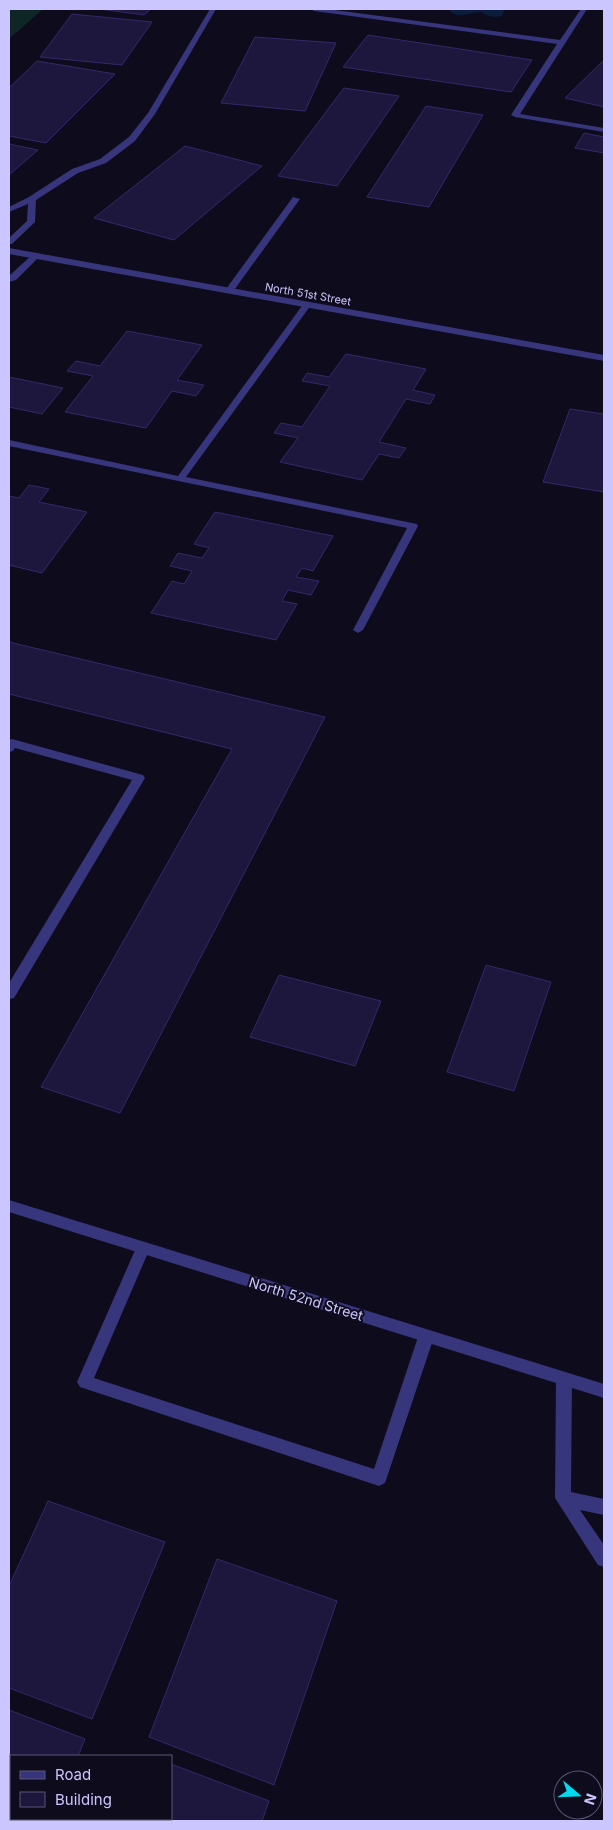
<svg xmlns="http://www.w3.org/2000/svg" width="613" height="1830" font-family="Inter,sans-serif">
	<style>
		.green { fill: #0e2625 }
		.water { fill: #0a1d3c }
		.building { fill: #1e173d; stroke: #35286a }
		.lines { fill: none; stroke-linecap: round; stroke-linejoin: round }
		.service { fill: #37357c; fill-rule: evenodd }
		.minor { fill: #37357c; fill-rule: evenodd }
		.labels { text-anchor: middle; stroke-width: 4; stroke-linejoin: round; paint-order: stroke }
		.far-street-label { font-size: 11px; fill: #ccc6ff; stroke: #0e0b1c }
		.street-label { font-size: 14px; fill: #ccc6ff; stroke: #0e0b1c }
	</style>
	<rect width="100%" height="100%" fill="#0e0b1c"/>
	<!-- green -->
	<path class="green" d="M9 9H43L9 39Z"/>
	<!-- water -->
	<path class="water" d="M451 9H505L502 16C493 18 488 16 481 12 468 13 460 19 449 11Z"/>
	<!-- building -->
	<g class="building">
		<path d="M100 9H151L144 15Z"/>
		<path d="M72 14 152 22 122 65 40 57Z"/>
		<path d="M368 35 532 60 511 92 343 67Z"/>
		<path d="M255 37 336 43 305 111 221 103Z"/>
		<path d="M604 60V107L565 98Z"/>
		<path d="M37 61 115 74 46 143 9 136V88Z"/>
		<path d="M344 88 399 96 337 186 278 176Z"/>
		<path d="M426 106 483 115 429 207 367 197Z"/>
		<path d="M584 133 604 137V153L575 148Z"/>
		<path d="M9 144 38 150 9 175Z"/>
		<path d="M185 146 262 166 174 240 94 218Z"/>
		<path d="M127 331 202 345 177 380 204 385 196 396 172 391 146 428 65 412 93 376 67 371 76 361 100 366Z"/>
		<path d="M346 354 426 369 413 390 435 395 430 404 406 399 379 442 406 448 399 458 379 454 362 480 280 462 298 438 274 433 281 423 302 427 330 386 302 381 307 373 329 377Z"/>
		<path d="M9 377 63 388 42 414 9 407Z"/>
		<path d="M570 409 604 414V492L543 482Z"/>
		<path d="M29 485 49 489 39 502 87 512 42 573 9 565V496L19 498Z"/>
		<path d="M215 512 333 536 313 571 302 568 296 577 319 581 311 595 288 590 282 601 297 604 276 640 151 613 172 581 184 584 192 571 170 566 178 553 202 558 209 548 194 544Z"/>
		<path d="M9 642 325 717 120 1113 41 1087 232 749 9 694Z"/>
		<path d="M486 965 551 982 514 1091 447 1072Z"/>
		<path d="M279 975 381 1001 355 1066 250 1037Z"/>
		<path d="M48 1501 165 1542 92 1719 9 1688V1586Z"/>
		<path d="M217 1559 337 1601 274 1785 149 1737Z"/>
		<path d="M9 1710 85 1739 78 1756H11V1819H52L51 1821H9Z"/>
		<path d="M171 1764 269 1801 262 1821H114L115 1819H171Z"/>
	</g>
	<g class="lines">
		<!-- service -->
		<g class="service">
			<path d="M210 9H216L155 114 135 141 106 163 78 173 36 200 35 222 12 244H9V238L27 221 28 204 9 212V207L29 197 72 169 100 159 129 137 148 113Z"/>
			<path d="M311 9H327L560 40 581 9H587L520 114 604 128V132L515 117 511 115 557 44 314 11Z"/>
			<path d="M293 197 300 199 232 293H226V289Z"/>
			<path d="M33 254 40 256 16 280 9 282V276Z"/>
			<path d="M307 302 311 305 186 477 417 524 418 526 363 630 358 633 353 630 407 528 9 446V440L178 476 304 303Z"/>
			<path d="M12 739 143 775 145 778 14 998 9 999V983L132 780 15 748 13 751 9 752V740Z"/>
			<path d="M143 1242 148 1244 150 1248 94 1378 374 1469 418 1337 421 1332 426 1330 431 1332 434 1337 385 1483 379 1486 80 1387 77 1382 136 1248 138 1244Z"/>
			<path d="M564 1372 569 1374 572 1379 571 1492 604 1499V1515L580 1510 604 1545V1567L598 1565 555 1498 556 1379 559 1374Z"/>
		</g>
		<!-- minor -->
		<g class="minor">
			<path d="M9 248 604 355V361L9 254Z"/>
			<path d="M9 1200 604 1384V1398L9 1212Z"/>
		</g>
	</g>
	<g class="labels">
		<!-- far-street labels -->
		<g class="far-street-label">
			<text transform="translate(308 294) rotate(10)" y="4">North 51st Street</text>
		</g>
		<!-- street labels -->
		<g class="street-label">
			<text transform="translate(306 1299) rotate(17)" y="5">North 52nd Street</text>
		</g>
	</g>
	<!-- border -->
	<rect width="613" height="1830" fill="none" stroke="#ccc6ff" stroke-width="20"/>
	<!-- legend -->
	<rect x="10" y="1755" width="162" height="65" fill="#0e0b1c" stroke="#5a5677"/>
	<rect x="20" y="1771" width="25" height="8" fill="#37357c" stroke="#5a5677"/>
	<text x="55" y="1780" font-size="15" fill="#ccc6ff">Road</text>
	<rect x="20" y="1792" width="25" height="15" fill="#1e173d" stroke="#5a5677"/>
	<text x="55" y="1805" font-size="15" fill="#ccc6ff">Building</text>
	<!-- north arrow -->
	<g transform="translate(578 1795) rotate(109)"><circle r="24" fill="#0e0b1c" stroke="#5a5677"/>
	<path d="M0-4L9 19L0 12L-9 19Z" fill="#00daf1"/>
	<text y="-8" font-size="14" font-weight="bold" text-anchor="middle" fill="#ccc6ff">N</text>
	</g>
</svg>
